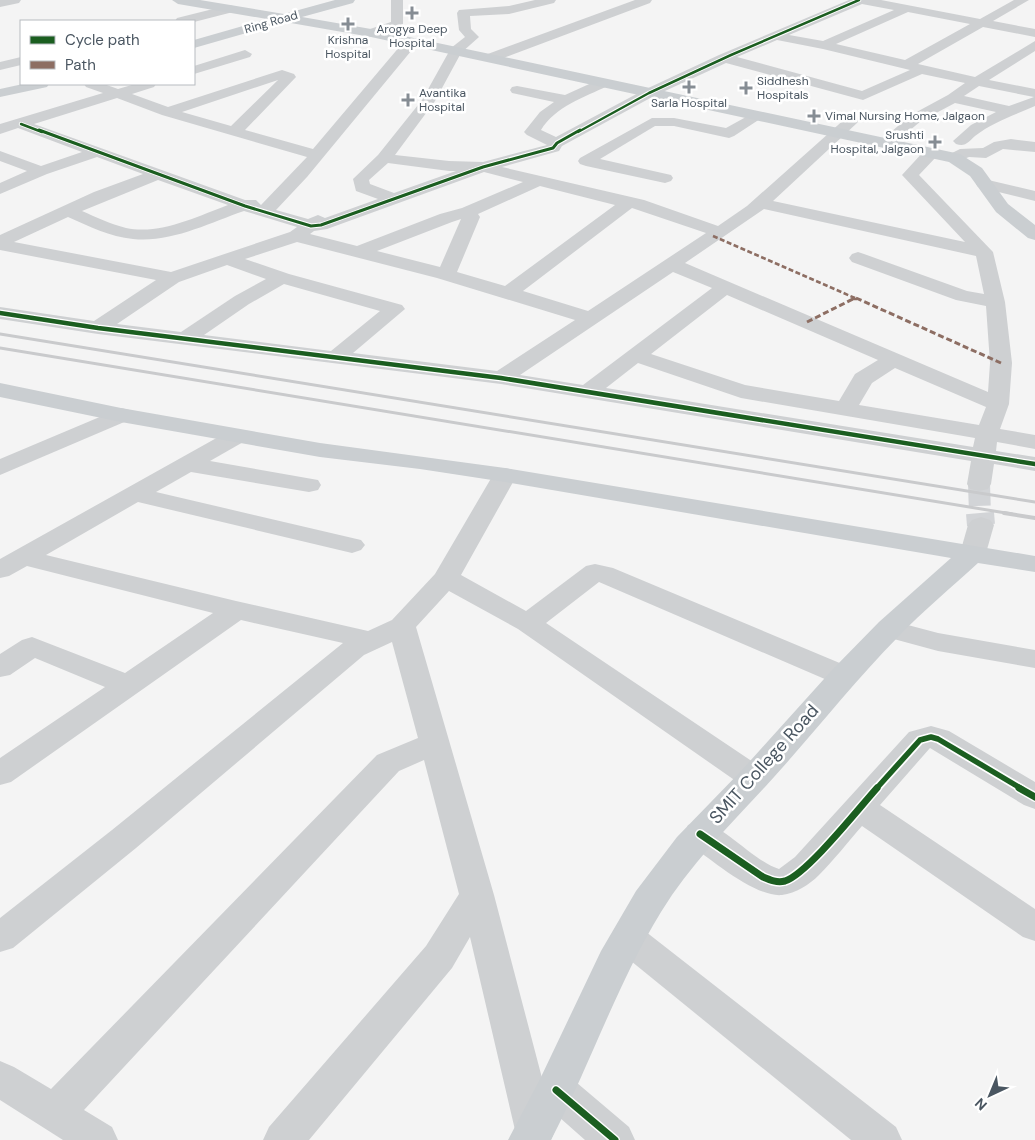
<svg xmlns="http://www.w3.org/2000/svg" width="1035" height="1140" font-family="'DM Sans',sans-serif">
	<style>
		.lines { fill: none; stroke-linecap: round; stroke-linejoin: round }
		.minor-tunnel-far1 { stroke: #d2d4d7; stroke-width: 22; stroke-dasharray: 22 11; stroke-linecap: butt }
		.minor-tunnel { stroke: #d2d4d7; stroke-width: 28; stroke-dasharray: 28 14; stroke-linecap: butt }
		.minor { fill: #ced0d2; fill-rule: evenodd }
		.major { fill: #caced1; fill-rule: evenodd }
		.rail-far1 { stroke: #c9cacc; stroke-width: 3 }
		.rail { stroke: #c9cacc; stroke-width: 4 }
		.quiet-far1 { stroke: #8d6e63; stroke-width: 2.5; stroke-dasharray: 5 2.5; stroke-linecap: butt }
		.quiet { stroke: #8d6e63; stroke-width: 3; stroke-dasharray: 6 3; stroke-linecap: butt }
		.cycleway-far4-casing { stroke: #fff; stroke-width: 4.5 }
		.cycleway-far3-casing { stroke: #fff; stroke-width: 5 }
		.cycleway-far2-casing { stroke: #fff; stroke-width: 7 }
		.cycleway-far1-casing { stroke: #fff; stroke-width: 9 }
		.cycleway-casing { stroke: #fff; stroke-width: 10 }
		.cycleway-far4 { stroke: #1b5e20; stroke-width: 2.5 }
		.cycleway-far3 { stroke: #1b5e20; stroke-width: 3 }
		.cycleway-far2 { stroke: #1b5e20; stroke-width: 4.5 }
		.cycleway-far1 { stroke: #1b5e20; stroke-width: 5.5 }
		.cycleway { stroke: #1b5e20; stroke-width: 7 }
		.poi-dot { fill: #868d94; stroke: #fff; stroke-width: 2 }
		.labels { text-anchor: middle; stroke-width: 5; stroke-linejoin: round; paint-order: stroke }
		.far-street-label { font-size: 12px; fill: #4a5661; stroke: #fff }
		.far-poi-label { font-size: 12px; fill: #4a5661; stroke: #fff }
		.near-street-label { font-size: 18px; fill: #4a5661; stroke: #fff }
	</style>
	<rect width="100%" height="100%" fill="#f4f4f4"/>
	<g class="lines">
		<!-- minor-tunnel-far1 -->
		<path class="minor-tunnel-far1" d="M979 484 980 514"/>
		<!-- minor-tunnel -->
		<path class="minor-tunnel" d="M980 513 981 525"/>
		<!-- minor -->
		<g class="minor">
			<path d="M0 0H21L19 3 0 7Z"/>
			<path d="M391 0H403V24L401 27 375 36H367L365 33 367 30 391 22Z"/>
			<path d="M535 0H556L554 3 509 14 470 16 471 29 479 37 461 53 435 101 395 155 449 161 483 162 547 145 527 135 524 132 540 112 554 102 512 93 510 90 512 87 517 86 565 95 598 80H608L610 83 608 86C584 97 555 107 541 130L556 137 644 90 719 55 849 0H881L980 19 1014 0H1029L993 21 1035 29V37L983 27 918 64 975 77 1035 41V51L989 80 1035 89V106C1015 115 993 122 975 136 968 142 966 147 956 144L953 141 971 125 996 112 955 103 921 121 891 146H881L878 143 911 115 948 95 965 83 922 74 863 100 726 63 654 96 562 146 559 151 502 167 644 200 718 226 747 206 847 117H857L859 120 857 123 773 201 965 242 902 175 925 150H937L939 153 937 156 919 175 993 252 1005 302 1012 363 1009 404 1000 429 1035 435V449L997 442 996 451 1035 457V471L994 464 991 484 988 489 979 491 970 489 967 484 971 461 501 384 98 334 0 319V307L94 321 156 280 0 250V235L94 192 143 174 97 157 47 174 0 194V183L27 171 0 161V151L41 166 82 152 18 128 0 134V124L103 93 86 87 84 84H104L118 89 135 84H156L154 87 132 94 168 107 282 70 294 74 296 77 245 130 313 149 406 39H416L417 42 416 45 307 177 276 210 308 219 318 215 325 218 378 199 356 191 353 179 378 155 422 100 451 48 465 37 459 30 457 13 459 10 509 6ZM862 4 894 10 823 41 789 35ZM908 12 970 24 905 60 836 44ZM777 40 823 49 910 70 862 91 737 57ZM278 80 231 126 182 112ZM979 86 1034 97 1009 106 964 96ZM117 98 162 115 307 157 261 205 256 200H245L34 124ZM388 163 449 171H456L394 193 370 184 369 180ZM484 172 523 182 462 208 440 214 357 246 310 234 314 231 327 229ZM158 180 228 205C196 217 160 235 126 228 110 224 96 217 82 211ZM540 186 615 205 505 286 457 272 480 217 478 214ZM632 208 706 233 588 311 523 291ZM764 209 976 256 984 294 967 291 864 254 858 252 852 254 849 258 852 262 956 300 986 306 990 363 988 392 685 263ZM244 211 297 227 290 232 171 272 14 242 68 217C89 226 110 237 133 239 171 243 209 223 244 211ZM461 219 440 267 377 251 452 222ZM297 242 437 278 575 320 497 371 353 353 405 309 402 305 289 274 245 259ZM227 265 266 279 235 296 181 332 117 324 179 282ZM673 272 712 288 583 385 520 375ZM284 284 380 311 331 351 204 335 249 304ZM727 295 878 360 855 374 839 401 745 385 651 354ZM638 363 741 398 975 438 973 447 606 388ZM895 368 986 407 979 425 859 405 872 383Z"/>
			<path d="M635 0H652L650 3 495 61 490 62 483 58 485 55Z"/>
			<path d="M229 5 233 6 235 9 233 12 194 22 175 21 177 18Z"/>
			<path d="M245 50 252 54 250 57 194 74V66Z"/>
			<path d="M21 57V65L0 70V62Z"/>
			<path d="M755 112 760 113 762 116 760 119 734 136 729 138 674 126H655L600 159 671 175 673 178 671 181 665 183 586 166 580 164 578 161 580 158 652 118H674L726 128Z"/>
			<path d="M1011 139 1035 142V152L1003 149 986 158 969 157 954 163 948 161 946 158 948 155 960 149 983 148 994 142Z"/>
			<path d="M984 179 1035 191V201L978 187 976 184 978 181Z"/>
			<path d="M121 408 129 410 132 415 129 420 0 475V459Z"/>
			<path d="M237 429 245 431 248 436 245 441 210 461 318 480 321 485 318 490 309 492 191 472 156 492 361 540 365 545 361 550 352 553 138 502 46 555 236 601 368 631 392 620 435 574 493 475 497 470 505 468 513 470 517 475 461 575 526 611 586 566 595 564 613 568 854 669 858 676 854 683 844 686 834 683 599 582 546 623 765 770 770 778 765 786 754 789 743 786 518 629 449 591 416 627 494 895 542 1078 556 1072 570 1077 629 1127 635 1140H585L550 1109 555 1130 551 1140H519L515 1130 470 937 452 968 309 1140H263L269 1127 426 946 459 894 424 760 399 771 84 1110 112 1127 118 1140H63L0 1100V1061L14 1067 51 1089 377 755 418 738 392 642 364 655 136 848 13 948 0 952V918L112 830 343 643 241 620 11 782 0 785V758L105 687 35 658 10 675 0 677V654L22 640 32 637 125 673 213 613 27 566 9 576 0 578V559L229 431Z"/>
			<path d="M981 517 990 520 994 525 986 553 982 558 973 561 964 558 960 553 968 525 972 520Z"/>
			<path d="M889 620 938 633 1035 650V668L938 651 879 635 875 629 879 623Z"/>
			<path d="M931 726 949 731 1035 782V809L1024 805 930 748 880 805 1035 909V941L1023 937 862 826C848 842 834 860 819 875 809 885 796 893 782 895 756 898 709 858 688 843L684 834 688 825C692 824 696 822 700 822 719 821 756 863 779 869L795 857 909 732Z"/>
			<path d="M628 924 641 928 896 1127 902 1140H851L615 948 610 938 615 928Z"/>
		</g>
		<!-- major -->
		<g class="major">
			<path d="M172 0H200L284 14 335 0H355L353 3 302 17 371 29 490 54 960 154 982 168 1008 204 1035 225V240L1028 238 996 212 970 176 949 162 371 37 285 22 194 48V40L267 19 178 4Z"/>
			<path d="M23 84H49L47 87 0 97V89Z"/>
			<path d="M0 383 121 408 320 443 505 468 1035 556V572L978 563C952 587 923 611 898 637 851 685 810 738 765 787 728 827 690 865 661 912 617 984 590 1065 551 1140H508L541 1077 601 951 636 891 677 837 742 770 833 669 879 622 951 558 505 482 420 469 320 457 121 422 0 397Z"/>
		</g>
		<!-- rail-far1 -->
		<g class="rail-far1">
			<path d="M0 334 1035 502"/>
			<path d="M0 348 1012 514"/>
		</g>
		<!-- rail -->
		<path class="rail" d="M1004 513 1035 518"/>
		<!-- quiet-far1 -->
		<g class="quiet-far1">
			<path d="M713 236 855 298"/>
			<path d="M852 299H858"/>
		</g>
		<!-- quiet -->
		<g class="quiet">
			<path d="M856 298 1001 363"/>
			<path d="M807 322 855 298"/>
		</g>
		<!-- cycleway-far4 casing -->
		<g class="cycleway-far4-casing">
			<g id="cycleway-far4">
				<path d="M21 124 42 132"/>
				<path d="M578 132 649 93 731 55 859 0"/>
			</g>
		</g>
		<!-- cycleway-far3 casing -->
		<g class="cycleway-far3-casing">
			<path id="cycleway-far3" d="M39 130 245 206 311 226 321 225 483 167 553 148 557 143 580 130"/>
		</g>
		<!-- cycleway-far2 casing -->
		<g class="cycleway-far2-casing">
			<path id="cycleway-far2" d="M0 313 98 328 501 378 1035 464"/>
		</g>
		<!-- cycleway-far1 casing -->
		<g class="cycleway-far1-casing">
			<path id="cycleway-far1" d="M876 789 920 740 931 737 938 739 1022 789"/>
		</g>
		<!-- cycleway casing -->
		<g class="cycleway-casing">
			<g id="cycleway">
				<path d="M1019 788 1035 797"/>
				<path d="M700 834 763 877C770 880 777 883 785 881 807 874 859 808 877 788"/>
				<path d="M556 1090 615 1140"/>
			</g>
		</g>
		<!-- cycleway-far4 -->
		<use href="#cycleway-far4" class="cycleway-far4"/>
		<!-- cycleway-far3 -->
		<use href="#cycleway-far3" class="cycleway-far3"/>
		<!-- cycleway-far2 -->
		<use href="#cycleway-far2" class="cycleway-far2"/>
		<!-- cycleway-far1 -->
		<use href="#cycleway-far1" class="cycleway-far1"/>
		<!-- cycleway -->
		<use href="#cycleway" class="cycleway"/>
	</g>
	<!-- markers -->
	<g class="poi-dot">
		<path d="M409.5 5.5h5v5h5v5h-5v5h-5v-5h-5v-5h5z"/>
		<path d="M345.5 16.5h5v5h5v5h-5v5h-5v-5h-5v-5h5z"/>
		<path d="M686.5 79.5h5v5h5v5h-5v5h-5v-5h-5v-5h5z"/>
		<path d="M743.5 80.5h5v5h5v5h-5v5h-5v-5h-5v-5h5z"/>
		<path d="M405.5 92.5h5v5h5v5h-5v5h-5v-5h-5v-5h5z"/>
		<path d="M811.5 108.5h5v5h5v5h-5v5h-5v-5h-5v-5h5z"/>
		<path d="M932.5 134.5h5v5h5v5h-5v5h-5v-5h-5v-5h5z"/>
	</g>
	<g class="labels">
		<!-- far-street labels -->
		<g class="far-street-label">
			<text transform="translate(271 22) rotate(-16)" y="4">Ring Road</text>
		</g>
		<!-- far-poi labels -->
		<g class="far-poi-label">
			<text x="412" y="33">Arogya Deep<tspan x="412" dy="14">Hospital</tspan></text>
			<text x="348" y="44">Krishna<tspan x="348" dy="14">Hospital</tspan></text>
			<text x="757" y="85" text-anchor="start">Siddhesh<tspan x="757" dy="14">Hospitals</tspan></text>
			<text x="419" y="97" text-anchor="start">Avantika<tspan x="419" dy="14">Hospital</tspan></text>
			<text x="689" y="107">Sarla Hospital</text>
			<text x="825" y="120" text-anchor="start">Vimal Nursing Home, Jalgaon</text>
			<text x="924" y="139" text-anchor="end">Srushti<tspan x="924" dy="14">Hospital, Jalgaon</tspan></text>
		</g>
		<!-- near-street labels -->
		<g class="near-street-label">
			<text transform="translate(764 764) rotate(-48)" y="6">SMIT College Road</text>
		</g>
	</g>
	<!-- legend -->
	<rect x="20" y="20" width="175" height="65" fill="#ffffff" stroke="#b7bbc0"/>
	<rect x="30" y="36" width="25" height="8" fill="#1b5e20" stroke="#b7bbc0"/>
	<text x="65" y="45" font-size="15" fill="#4a5661">Cycle path</text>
	<rect x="30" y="61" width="25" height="8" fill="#8d6e63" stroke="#b7bbc0"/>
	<text x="65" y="70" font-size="15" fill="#4a5661">Path</text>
	<!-- north arrow -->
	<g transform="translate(990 1095) rotate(224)" stroke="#ffffff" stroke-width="4" paint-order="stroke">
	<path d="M0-4L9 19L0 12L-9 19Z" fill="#4a5661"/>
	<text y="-8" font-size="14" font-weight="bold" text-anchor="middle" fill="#4a5661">N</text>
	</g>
</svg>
